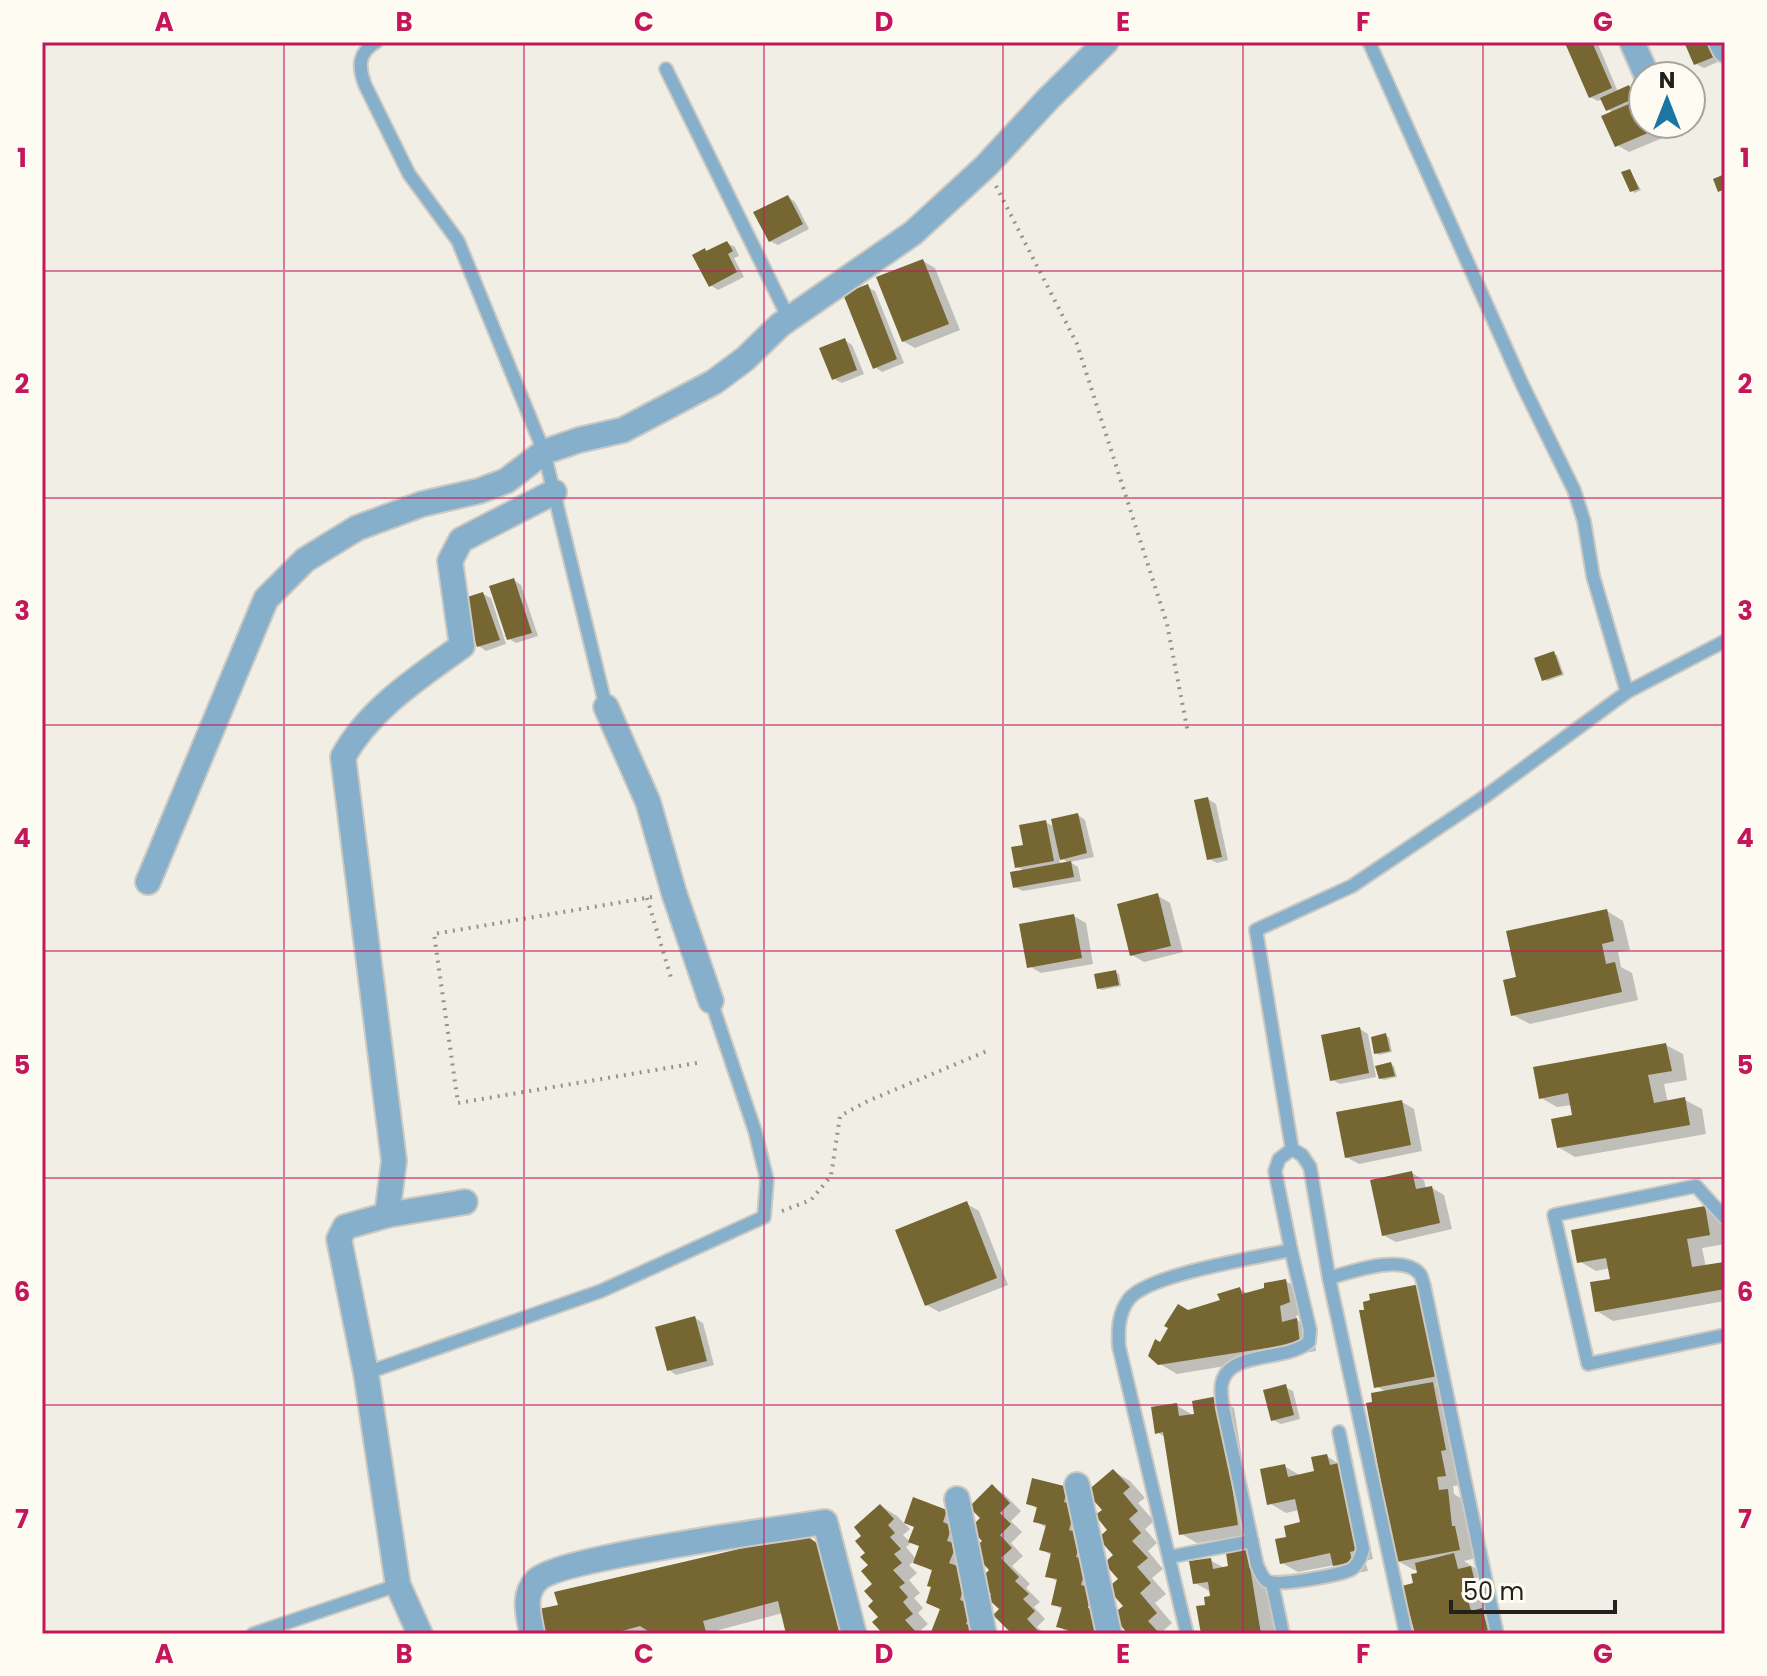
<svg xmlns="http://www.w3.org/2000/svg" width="1767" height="1676" font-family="Poppins,sans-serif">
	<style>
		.shadow { fill: #0003; fill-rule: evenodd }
		.building { fill: #766632 }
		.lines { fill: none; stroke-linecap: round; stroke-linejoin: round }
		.lane-casing { stroke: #ccc9c2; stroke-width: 16 }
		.street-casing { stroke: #ccc9c2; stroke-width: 28 }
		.path { stroke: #95938d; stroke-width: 4; stroke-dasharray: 2 6; stroke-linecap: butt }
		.lane { stroke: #85afca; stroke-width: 12 }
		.street { stroke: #85afca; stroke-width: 24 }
		.grid { fill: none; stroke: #c2185b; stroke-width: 2; stroke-opacity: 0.55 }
		.neatline { fill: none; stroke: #c2185b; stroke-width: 3 }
		.grid-label { font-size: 26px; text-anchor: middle; font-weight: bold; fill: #c2185b }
	</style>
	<rect width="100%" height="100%" fill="#f1eee6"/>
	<!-- shadow -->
	<g class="shadow">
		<path d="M1572 42H1597L1618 92 1629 87 1638 102 1643 100V124H1690L1691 126 1629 152 1617 145 1613 113 1608 109 1603 99 1598 101 1590 97Z"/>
		<path d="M1686 42H1712L1720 61 1704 68 1696 64Z"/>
		<path d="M1630 171 1641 190 1635 193 1632 191Z"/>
		<path d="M788 197 795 202 809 229 778 245 770 241Z"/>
		<path d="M727 243 735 247 739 256 734 258 744 277 718 290 710 285 705 250 709 252Z"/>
		<path d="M923 261 935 268 960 330 915 348 903 341Z"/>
		<path d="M867 287 875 291 904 363 882 372 875 367Z"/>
		<path d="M844 340 852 345 864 374 842 383 834 379Z"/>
		<path d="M514 580 521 585 538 636 516 643 504 636 507 635Z"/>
		<path d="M483 594 491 598 506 644 486 651 479 646Z"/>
		<path d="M1553 654 1557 655 1564 675 1547 681 1544 679Z"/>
		<path d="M1208 799 1216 804 1228 860 1217 863 1209 859Z"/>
		<path d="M1078 815 1085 820 1094 857 1070 862 1078 867 1081 881 1023 891 1015 887 1025 871 1017 867 1025 847 1045 822 1055 827ZM1059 857 1069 863 1060 864Z"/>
		<path d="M1158 896 1170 903 1183 952 1144 962 1132 955Z"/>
		<path d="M1607 911 1623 921 1630 950 1618 952 1621 967 1632 973 1638 1000 1530 1024 1513 1015 1519 979Z"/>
		<path d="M1074 916 1086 923 1093 964 1041 973 1029 966Z"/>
		<path d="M1116 973 1119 974 1121 986 1102 990 1098 988Z"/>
		<path d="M1360 1029 1368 1034 1376 1077 1340 1084 1332 1080Z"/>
		<path d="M1386 1036 1389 1037 1392 1052 1379 1055 1376 1053Z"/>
		<path d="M1666 1045 1683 1054 1687 1080 1664 1084 1668 1103 1685 1100 1702 1109 1706 1134 1575 1157 1558 1147 1574 1117 1572 1105 1557 1107 1541 1098Z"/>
		<path d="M1391 1064 1394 1066 1397 1077 1384 1080 1380 1078Z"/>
		<path d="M1402 1102 1414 1109 1422 1151 1359 1164 1346 1157Z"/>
		<path d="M1412 1173 1424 1180 1426 1189 1432 1188 1444 1195 1452 1229 1396 1242 1383 1235Z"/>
		<path d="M967 1204 979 1211 1008 1285 939 1312 927 1305Z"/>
		<path d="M1704 1208 1721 1218 1725 1244 1702 1248 1706 1267 1725 1265V1301L1613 1321 1597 1311 1612 1280 1610 1268 1596 1271 1579 1261Z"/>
		<path d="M1285 1281 1302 1290 1306 1311 1296 1316 1297 1320 1313 1330 1316 1351 1177 1374 1160 1364V1344L1188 1312 1222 1301 1240 1289 1248 1294Z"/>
		<path d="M1420 1286 1432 1293 1449 1382 1435 1385 1449 1393 1461 1485 1453 1486 1454 1494 1464 1500 1468 1535 1471 1537 1476 1558 1464 1561 1488 1577 1490 1587 1479 1590 1485 1612 1499 1620 1503 1634H1417L1415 1585 1420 1574 1419 1570H1414L1398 1561 1386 1392 1376 1386Z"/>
		<path d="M695 1318 703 1323 714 1365 676 1375 669 1370Z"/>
		<path d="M1285 1387 1293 1391 1300 1419 1281 1424 1273 1420Z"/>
		<path d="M1218 1399 1234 1408 1254 1534 1197 1543 1180 1533 1165 1437 1157 1432 1176 1405 1196 1417Z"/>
		<path d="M1327 1456 1355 1475 1373 1559 1365 1561 1368 1571 1351 1574 1335 1565 1298 1572 1282 1563 1289 1538 1302 1524 1299 1510 1286 1513 1269 1503 1284 1466 1301 1476 1316 1473Z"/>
		<path d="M1113 1471 1130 1481 1145 1498 1138 1503 1154 1521 1145 1529 1157 1543 1148 1551 1163 1569 1152 1578 1166 1594 1155 1603 1172 1623 1163 1631 1166 1634H1131L1104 1510Z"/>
		<path d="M992 1487 1004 1494 1021 1511 1011 1521 1022 1532 1011 1543 1023 1556 1012 1566 1030 1584 1026 1588 1040 1602 1034 1607 1045 1619 1037 1627 1045 1634H1009L1012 1631 994 1594 983 1583 986 1634H938L933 1631 941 1610 928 1603 934 1587V1572L914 1561 909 1565 917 1573 909 1580 920 1593 914 1598 923 1608 918 1613 928 1624 921 1630 924 1634H885L876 1601 875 1584 868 1553 881 1506 897 1516 910 1529 903 1535 910 1542 916 1528 915 1499 947 1511 963 1521 981 1580 992 1570 983 1518ZM912 1542 921 1547 916 1559 906 1547Z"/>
		<path d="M1067 1489 1112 1634H1069L1059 1626 1063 1610 1053 1604 1059 1582 1047 1576 1052 1556 1042 1549 1047 1528 1035 1521 1038 1509 1028 1503ZM1091 1590 1094 1592 1088 1618 1084 1617Z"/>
		<path d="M804 1536 821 1546 788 1634 783 1613 719 1630 720 1634H541Z"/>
		<path d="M1247 1551 1264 1561 1275 1634H1203L1211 1592 1195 1583 1210 1560 1226 1569Z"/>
	</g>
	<!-- building -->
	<g class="building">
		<path d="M1567 42H1592L1612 88 1589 98 1565 43Z"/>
		<path d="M1684 42H1707L1714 57 1694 65Z"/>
		<path d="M1629 85 1635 98 1606 111 1600 98Z"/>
		<path d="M1643 98V124H1669L1615 147 1601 116Z"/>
		<path d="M1630 169 1639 189 1630 192 1621 172Z"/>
		<path d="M1725 174V189L1718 192 1713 179Z"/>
		<path d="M788 195 803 224 769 242 753 212Z"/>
		<path d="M727 241 733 251 728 254 737 272 709 287 692 255 705 248 706 251Z"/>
		<path d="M923 259 949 324 902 342 876 277Z"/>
		<path d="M868 284 897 359 873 369 843 294Z"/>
		<path d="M845 338 857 370 832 380 819 348Z"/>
		<path d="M514 578 532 633 507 640 489 586Z"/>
		<path d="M483 592 500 640 477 647 461 599Z"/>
		<path d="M1554 651 1562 674 1542 681 1534 658Z"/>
		<path d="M1208 797 1222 857 1207 860 1194 800Z"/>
		<path d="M1078 813 1087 853 1060 860 1051 819Z"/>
		<path d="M1046 820 1054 861 1015 868 1011 847 1023 845 1019 825Z"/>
		<path d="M1071 861 1074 877 1013 888 1010 872Z"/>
		<path d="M1158 893 1171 946 1130 956 1117 904Z"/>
		<path d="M1607 909 1614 941 1602 944 1606 964 1615 962 1622 992 1511 1016 1503 980 1516 977 1506 931Z"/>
		<path d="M1074 914 1082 958 1027 968 1019 924Z"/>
		<path d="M1116 970 1119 985 1097 989 1094 974Z"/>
		<path d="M1360 1027 1369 1073 1330 1081 1321 1035Z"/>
		<path d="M1386 1033 1390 1051 1374 1054 1371 1037Z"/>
		<path d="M1666 1043 1672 1071 1648 1075 1654 1103 1685 1097 1690 1125 1557 1148 1551 1119 1572 1115 1568 1093 1539 1099 1533 1067Z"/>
		<path d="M1391 1062 1395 1076 1379 1079 1375 1066Z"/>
		<path d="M1402 1100 1411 1145 1345 1158 1336 1112Z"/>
		<path d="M1412 1171 1416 1189 1432 1186 1440 1223 1382 1236 1370 1180Z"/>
		<path d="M967 1201 997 1278 925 1306 895 1230Z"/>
		<path d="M1705 1206 1710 1235 1687 1239 1692 1267 1724 1262 1725 1289 1595 1312 1590 1282 1610 1279 1606 1258 1577 1263 1571 1230Z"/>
		<path d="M1286 1279 1290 1302 1280 1306 1282 1322 1297 1318 1300 1343 1158 1365 1148 1356 1155 1339 1160 1342 1168 1328 1164 1326 1178 1304 1188 1310 1220 1300 1217 1294 1240 1287 1242 1294 1264 1288V1283Z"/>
		<path d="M1420 1284 1438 1376 1374 1388 1359 1310H1364L1363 1302 1370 1300 1369 1294Z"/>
		<path d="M695 1316 707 1361 667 1371 655 1327Z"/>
		<path d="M1433 1382 1446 1450 1441 1451 1446 1476 1437 1477 1439 1490 1448 1489 1452 1526H1455L1460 1550 1396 1562 1366 1403 1372 1402 1371 1393Z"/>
		<path d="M1286 1384 1294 1415 1271 1421 1263 1390Z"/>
		<path d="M1218 1396 1238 1525 1179 1535 1163 1432 1155 1434 1151 1407 1177 1403 1179 1416 1194 1414 1192 1401Z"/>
		<path d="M1327 1454 1330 1465 1339 1463 1357 1550 1350 1552 1352 1562 1333 1566 1330 1553 1280 1564 1275 1539 1286 1537 1284 1526 1300 1522 1295 1499 1267 1505 1260 1469 1285 1464 1288 1477 1314 1471 1311 1457Z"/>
		<path d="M1113 1469 1130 1487 1123 1493 1138 1511 1129 1519 1141 1533 1132 1541 1148 1558 1137 1567 1151 1583 1140 1593 1157 1613 1148 1621 1160 1634H1128L1112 1615 1123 1606 1107 1588 1118 1579 1104 1563 1113 1555 1098 1538 1107 1530 1095 1515 1102 1510 1086 1492Z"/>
		<path d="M1032 1478 1068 1487 1064 1502 1076 1505 1069 1530 1082 1534 1076 1557 1088 1560 1081 1585 1093 1588 1088 1608 1099 1611 1093 1634H1067L1068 1630 1056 1627 1062 1607 1051 1605 1057 1579 1045 1577 1051 1553 1039 1550 1046 1525 1033 1522 1037 1507 1026 1504Z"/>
		<path d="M992 1484 1010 1503 1000 1513 1011 1524 1000 1535 1012 1548 1001 1558 1019 1577 1015 1581 1029 1594 1023 1599 1035 1611 1027 1619 1041 1634H1006L1009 1631 993 1615 999 1609 987 1598 991 1594 978 1581 989 1570 971 1551 982 1541 970 1528 980 1518 969 1507Z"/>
		<path d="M913 1497 947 1510 943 1522 952 1526 947 1541 957 1544 949 1563 968 1570 960 1600 973 1605 966 1624 982 1630 981 1634 931 1632 940 1609 926 1603 931 1587 927 1586 932 1570 913 1563 919 1546 908 1542 914 1527 904 1523Z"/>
		<path d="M880 1504 894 1519 888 1525 895 1533 890 1537 901 1549 894 1554 902 1563 893 1570 905 1583 899 1587 908 1597 903 1602 913 1614 905 1620 916 1632 914 1634H883L872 1622 878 1617 868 1606 873 1601 864 1591 872 1584 861 1571 868 1565 860 1557 865 1553 855 1541 861 1536 854 1527Z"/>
		<path d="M804 1534 828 1551 848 1634H786L778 1601 703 1621 706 1632 698 1634H653L640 1626 611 1634H539L534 1610 558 1605 554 1592Z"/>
		<path d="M1247 1549 1261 1634H1201L1196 1606 1205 1605 1204 1597 1210 1596 1208 1582 1193 1584 1189 1561 1211 1558 1213 1569 1228 1566 1226 1553Z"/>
		<path d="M1454 1553 1458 1569 1471 1566 1474 1578 1463 1581 1471 1611 1482 1608 1488 1630 1476 1634H1415L1402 1586 1413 1583 1411 1574 1417 1573 1415 1563Z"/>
	</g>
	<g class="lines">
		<!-- lane casing -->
		<g class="lane-casing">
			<g id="lane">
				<path d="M376 42C358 53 358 66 365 85L409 174 458 241 544 452 606 707"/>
				<path d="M1369 42 1522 384 1574 490 1584 521 1593 576 1627 692"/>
				<path d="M666 69 789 319"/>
				<path d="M1292 1149 1256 930 1352 886 1487 795 1627 692 1725 641"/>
				<path d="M1725 1218 1696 1186 1554 1215 1588 1364 1725 1335"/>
				<path d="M1291 1250 1275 1171 1279 1159 1292 1149 1302 1155 1310 1167 1329 1278C1351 1272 1403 1253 1420 1274 1422 1277 1423 1282 1424 1286L1497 1634"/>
				<path d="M1329 1278 1406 1634"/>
				<path d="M366 1373 601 1291 764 1217 767 1180 755 1131 711 1001"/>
				<path d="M1169 1557 1252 1541"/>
				<path d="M1272 1583 1283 1634"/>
				<path d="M253 1634 398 1585"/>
				<path d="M1187 1634 1119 1347C1118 1331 1118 1313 1129 1299 1149 1274 1256 1258 1291 1250L1310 1330 1309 1342C1286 1362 1229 1350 1222 1383 1220 1390 1222 1400 1223 1408L1257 1565C1260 1571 1262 1578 1267 1581 1277 1587 1338 1575 1350 1570 1358 1566 1361 1557 1363 1549L1339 1432"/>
			</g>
		</g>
		<!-- street casing -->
		<g class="street-casing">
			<g id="street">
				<path d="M1632 42 1647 76"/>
				<path d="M1721 42 1725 50"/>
				<path d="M606 707 648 802 674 893 711 1001"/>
				<path d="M148 882 266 599 305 560 357 528 422 504 479 491 506 481 544 452 579 440 623 430 714 382 745 359 780 325 913 233 986 166 1048 99 1106 42"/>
				<path d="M387 1215 394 1161 343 757C369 709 419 677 462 646L450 561 461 540 554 492"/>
				<path d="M1077 1485 1109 1634"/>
				<path d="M957 1499 984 1634"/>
				<path d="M420 1634 398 1585 366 1373 339 1239 345 1227 387 1215 465 1202"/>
				<path d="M532 1634C529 1616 522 1596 536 1581 555 1558 782 1529 825 1522L854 1634"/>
			</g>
		</g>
		<!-- path -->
		<g class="path">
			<path d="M996 186 1077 344 1167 624 1188 733"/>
			<path d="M652 897 434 934 458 1103 697 1063"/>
			<path d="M647 898 672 981"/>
			<path d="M782 1211 811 1200 831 1176 840 1116 868 1101 987 1051"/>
		</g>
		<!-- lane -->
		<use href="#lane" class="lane"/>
		<!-- street -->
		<use href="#street" class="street"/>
	</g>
	<!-- grid -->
	<path class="grid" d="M284 42V1634M524 42V1634M764 42V1634M1003 42V1634M1243 42V1634M1483 42V1634M42 271H1725M42 498H1725M42 725H1725M42 951H1725M42 1178H1725M42 1405H1725"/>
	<!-- border -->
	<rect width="1767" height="1676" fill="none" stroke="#fefbf3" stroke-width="88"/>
	<!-- north arrow -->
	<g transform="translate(1667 100)"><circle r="38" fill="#fefbf3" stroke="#a6a49e" stroke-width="2"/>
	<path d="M0-6L14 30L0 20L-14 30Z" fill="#1b76a4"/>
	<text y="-12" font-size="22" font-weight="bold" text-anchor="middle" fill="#22211e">N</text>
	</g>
	<!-- scale -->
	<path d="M1451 1600v12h164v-12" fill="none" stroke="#22211e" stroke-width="4"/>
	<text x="1463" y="1600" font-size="24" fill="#22211e" stroke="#fefbf3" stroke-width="6" paint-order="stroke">50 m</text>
	<rect x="44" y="44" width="1679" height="1588" class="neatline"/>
	<g class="grid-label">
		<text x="164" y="31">A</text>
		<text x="404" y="31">B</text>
		<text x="644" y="31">C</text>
		<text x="884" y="31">D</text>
		<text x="1123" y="31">E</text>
		<text x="1363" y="31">F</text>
		<text x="1603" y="31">G</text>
		<text x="22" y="167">1</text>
		<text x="1745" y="167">1</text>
		<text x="22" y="393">2</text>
		<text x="1745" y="393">2</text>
		<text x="22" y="620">3</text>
		<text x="1745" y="620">3</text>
		<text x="22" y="847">4</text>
		<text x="1745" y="847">4</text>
		<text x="22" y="1074">5</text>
		<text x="1745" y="1074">5</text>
		<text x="22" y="1301">6</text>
		<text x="1745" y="1301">6</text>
		<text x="22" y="1528">7</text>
		<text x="1745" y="1528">7</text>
		<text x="164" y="1663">A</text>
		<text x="404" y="1663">B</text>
		<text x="644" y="1663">C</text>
		<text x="884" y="1663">D</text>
		<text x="1123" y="1663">E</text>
		<text x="1363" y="1663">F</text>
		<text x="1603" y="1663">G</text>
	</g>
</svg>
